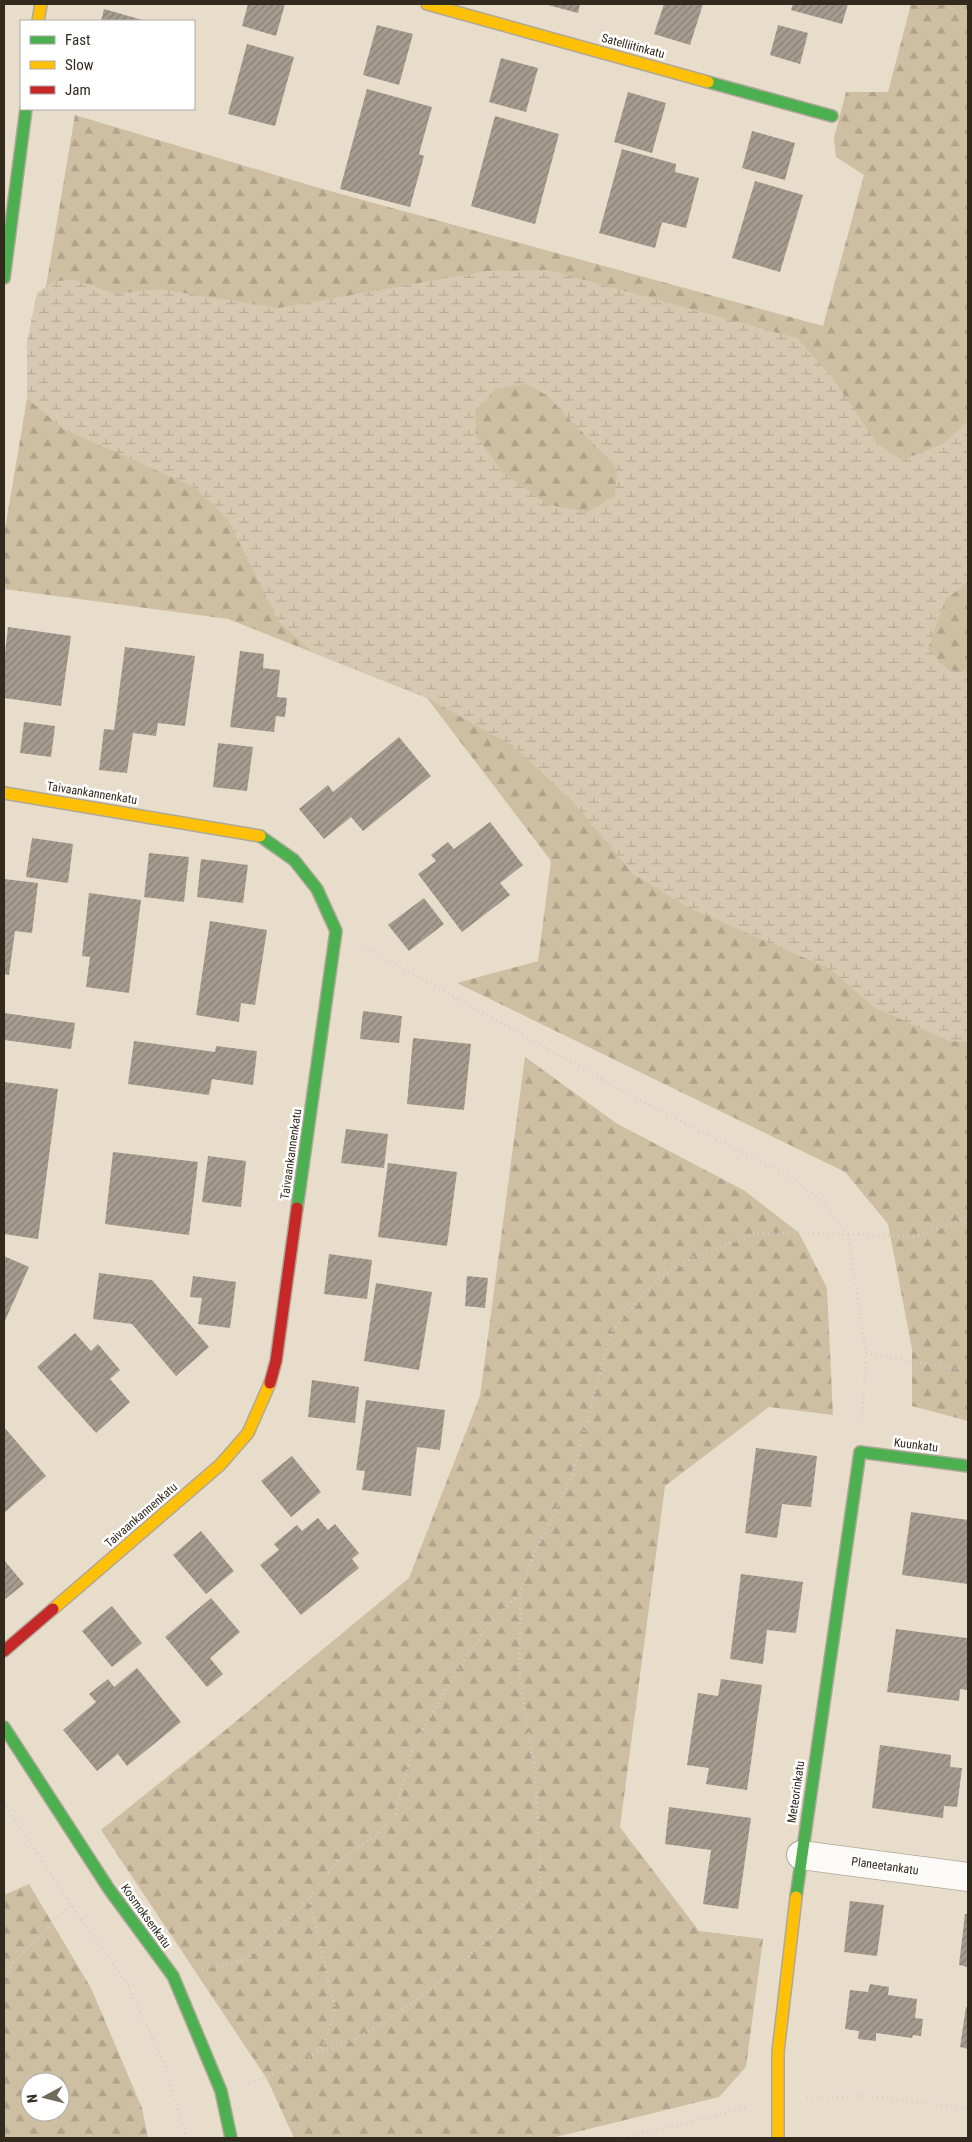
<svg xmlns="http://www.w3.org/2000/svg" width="972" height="2142" font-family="'Roboto Condensed',sans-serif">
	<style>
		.forest { fill: url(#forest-firs); fill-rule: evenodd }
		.wetland { fill: url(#wetland-marsh); fill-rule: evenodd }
		.building { fill: url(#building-hatch) }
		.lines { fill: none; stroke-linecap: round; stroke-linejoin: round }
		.street-casing { stroke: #afa798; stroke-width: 30 }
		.fast-casing { stroke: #afa798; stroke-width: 14 }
		.slow-casing { stroke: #afa798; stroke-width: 14 }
		.jam-casing { stroke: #afa798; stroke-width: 14 }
		.path { stroke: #d3cfca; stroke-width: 3; stroke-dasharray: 1 4; stroke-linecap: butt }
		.street { stroke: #fcfaf7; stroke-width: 28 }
		.fast { stroke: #4caf50; stroke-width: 11 }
		.slow { stroke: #ffc107; stroke-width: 11 }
		.jam { stroke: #c62828; stroke-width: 11 }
		.labels { text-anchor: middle; stroke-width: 5; stroke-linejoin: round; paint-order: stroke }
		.street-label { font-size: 12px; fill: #312a1d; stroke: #fff }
	</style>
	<defs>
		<pattern id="forest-firs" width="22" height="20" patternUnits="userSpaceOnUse" patternTransform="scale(1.25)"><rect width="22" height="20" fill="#cebea2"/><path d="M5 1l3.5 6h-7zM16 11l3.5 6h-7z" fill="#b1a38b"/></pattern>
		<pattern id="wetland-marsh" width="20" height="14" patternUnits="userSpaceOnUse" patternTransform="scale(1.25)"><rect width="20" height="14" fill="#d6c8b1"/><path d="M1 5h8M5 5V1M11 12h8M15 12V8" fill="none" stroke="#b8ac98"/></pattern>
		<pattern id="building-hatch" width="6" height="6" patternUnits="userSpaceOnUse" patternTransform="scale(1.25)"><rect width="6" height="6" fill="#a49c8e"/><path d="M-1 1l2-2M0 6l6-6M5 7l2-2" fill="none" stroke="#867f73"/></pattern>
	</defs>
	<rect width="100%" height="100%" fill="#e8ddcb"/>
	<!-- forest -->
	<g class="forest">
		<path d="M911 4H968V1421L912 1406V1349L888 1224 845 1172 457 983 538 961 551 861 427 698 228 619 4 589V535L75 115 319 188 823 326 864 175 836 157 834 138 846 92H888Z"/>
		<path d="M525 1057 616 1123 745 1191 799 1233 827 1288 833 1415 769 1407 665 1486 620 1827 699 1931 763 1939 746 2067 719 2097 552 2138H294L267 2079 101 1830 223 1732 409 1578 480 1396Z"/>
		<path d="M29 1884 91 1988 142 2108 148 2138H4V1895ZM30 2082H60V2112H30Z"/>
	</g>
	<!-- wetland -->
	<path class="wetland" d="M548 270 797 338 832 377 877 443 902 460 943 444 968 421V582L946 599 928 649 948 670 968 671V1042L949 1041 875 1008 830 969 689 908 633 874 573 802 513 746 427 698 312 652 278 621 228 520 196 488 63 429 27 398V341L37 293 54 281 76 280 116 294 159 289 278 308 487 271ZM527 384 546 395 617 468 615 496 587 512 549 505 502 472 476 436 475 411 496 389Z"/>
	<!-- building -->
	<g class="building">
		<path d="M248 4H285L276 36 242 26Z"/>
		<path d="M544 4H580L578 13Z"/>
		<path d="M664 4H703L690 45 654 34Z"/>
		<path d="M793 4H848L842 24 791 10Z"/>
		<path d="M104 9 146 21H101Z"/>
		<path d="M377 25 413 34 399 85 363 75Z"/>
		<path d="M778 25 808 33 800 64 770 55Z"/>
		<path d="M247 44 294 57 275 126 228 114Z"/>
		<path d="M501 58 538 68 526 112 489 102Z"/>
		<path d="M367 89 432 107 419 154 424 156 410 207 340 189Z"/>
		<path d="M628 92 666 103 652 153 614 142Z"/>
		<path d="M495 116 559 134 535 224 471 206Z"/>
		<path d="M752 131 795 143 785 180 742 168Z"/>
		<path d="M622 149 676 164 675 172 699 178 686 228 662 222 655 248 599 233Z"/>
		<path d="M755 181 803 195 780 272 732 258Z"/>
		<path d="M8 627 71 636 61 706 4 698V661Z"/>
		<path d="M125 647 195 656 185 726 158 723 156 736 133 733 127 773 99 770 104 729 114 730Z"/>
		<path d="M240 651 264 654 263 668 280 670 277 697 287 698 285 717 276 716 274 732 230 727Z"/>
		<path d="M24 722 55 726 51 757 20 753Z"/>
		<path d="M399 737 431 776 363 831 351 817 324 839 299 809 328 785 333 792Z"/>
		<path d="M218 743 253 747 247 791 213 787Z"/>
		<path d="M490 822 523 865 500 883 510 895 462 932 418 874 436 861 431 855 448 842 454 849Z"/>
		<path d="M32 838 73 844 68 883 26 877Z"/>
		<path d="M149 853 189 857 184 902 144 897Z"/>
		<path d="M201 859 248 865 243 903 197 897Z"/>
		<path d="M4 879 38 883 32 933 15 931 9 975 4 974Z"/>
		<path d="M89 893 141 900 129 993 86 987 90 957 82 956Z"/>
		<path d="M424 898 444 924 409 951 388 925Z"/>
		<path d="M210 921 267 930 255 1005 241 1003 239 1022 196 1015Z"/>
		<path d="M363 1011 402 1016 399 1043 360 1039Z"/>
		<path d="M4 1013 75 1023 71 1049 4 1040Z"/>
		<path d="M413 1038 471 1044 464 1110 407 1104Z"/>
		<path d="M134 1041 215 1052 216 1046 257 1051 253 1085 212 1079 209 1095 128 1084Z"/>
		<path d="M4 1082 58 1089 38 1239 4 1234Z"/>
		<path d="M346 1129 388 1134 384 1168 341 1163Z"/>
		<path d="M113 1152 198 1162 189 1235 105 1224Z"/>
		<path d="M208 1156 246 1161 241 1207 202 1202Z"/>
		<path d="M388 1163 457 1172 447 1246 378 1237Z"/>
		<path d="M329 1254 372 1260 367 1299 324 1294Z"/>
		<path d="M4 1256 29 1267 4 1323Z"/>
		<path d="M99 1273 152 1280 209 1347 176 1376 132 1324 93 1319Z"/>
		<path d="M193 1276 236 1282 230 1328 198 1324 202 1298 190 1297Z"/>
		<path d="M467 1276 488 1278 485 1308 465 1306Z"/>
		<path d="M376 1283 432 1292 419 1370 364 1361Z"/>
		<path d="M75 1333 91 1351 98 1344 120 1370 110 1379 130 1402 96 1433 37 1367Z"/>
		<path d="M312 1380 359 1387 355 1423 308 1417Z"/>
		<path d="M366 1400 445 1410 440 1450 417 1447 411 1496 362 1490 365 1471 356 1470Z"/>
		<path d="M4 1427 46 1476 4 1513Z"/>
		<path d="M756 1448 817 1456 811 1507 782 1504 777 1538 745 1533Z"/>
		<path d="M292 1456 321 1492 291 1517 261 1481Z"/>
		<path d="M911 1512 968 1520V1584L902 1575Z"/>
		<path d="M318 1518 328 1530 335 1524 359 1553 352 1559 359 1568 301 1615 260 1565 279 1550 274 1544 297 1525 302 1531Z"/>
		<path d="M201 1531 234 1571 206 1594 173 1555Z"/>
		<path d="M4 1560 24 1584 4 1600Z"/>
		<path d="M741 1574 803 1582 796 1633 767 1630 763 1664 730 1659Z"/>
		<path d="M211 1598 240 1632 210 1658 223 1674 207 1687 165 1637Z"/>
		<path d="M112 1606 142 1643 112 1667 82 1631Z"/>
		<path d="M896 1629 967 1638 968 1690 960 1689 959 1701 887 1692Z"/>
		<path d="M137 1668 181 1722 127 1766 118 1754 97 1771 63 1730 96 1702 89 1694 108 1679 114 1687Z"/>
		<path d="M721 1679 762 1685 747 1790 706 1784 709 1768 687 1765 698 1693 718 1696Z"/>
		<path d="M880 1745 951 1755 950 1767 962 1768 957 1807 944 1806 943 1818 872 1808Z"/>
		<path d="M669 1807 751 1818 738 1909 703 1904 711 1850 665 1844Z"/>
		<path d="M850 1901 884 1905 877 1956 844 1952Z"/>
		<path d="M965 1914H968V1967L959 1965Z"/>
		<path d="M870 1984 889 1987 888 1995 917 1999 915 2018 923 2019 921 2036 913 2035 912 2038 876 2033V2041L858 2039 859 2031 845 2029 850 1990 868 1992Z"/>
		<path d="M966 2007H968V2049L960 2047Z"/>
	</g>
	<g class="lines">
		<!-- street casing -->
		<g class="street-casing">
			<path id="street" d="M801 1855 968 1877"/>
		</g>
		<!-- fast casing -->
		<g class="fast-casing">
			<g id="fast">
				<path d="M708 82 832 116"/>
				<path d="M4 278 26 109"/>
				<path d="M260 836 294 860 317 889 336 931 297 1208"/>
				<path d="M4 1727 109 1889 173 1976 221 2091 231 2138"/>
				<path d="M796 1897 860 1452 968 1466"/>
			</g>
		</g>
		<!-- slow casing -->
		<g class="slow-casing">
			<g id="slow">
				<path d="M427 4 708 82"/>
				<path d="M38 21 41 4"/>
				<path d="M4 793 260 836"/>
				<path d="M53 1609 220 1465 248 1433 270 1383"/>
				<path d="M778 2138V2052L796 1897"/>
			</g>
		</g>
		<!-- jam casing -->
		<g class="jam-casing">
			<g id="jam">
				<path d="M270 1383 276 1361 297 1208"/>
				<path d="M4 1651 53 1609"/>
			</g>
		</g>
		<!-- path -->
		<g class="path">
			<path d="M365 947 646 1104 789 1176 822 1201 848 1235 866 1353 862 1421"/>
			<path d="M866 1353 957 1369 968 1367"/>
			<path d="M4 1802 71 1905 128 1985 164 2063 187 2138"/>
			<path d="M309 1898 335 2008 325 2042 315 2053"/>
			<path d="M202 1969 246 1960 309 1898 340 1859 376 1836 395 1815 413 1746 466 1656 492 1622 519 1594"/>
			<path d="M4 1981 13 1963 71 1905"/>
			<path d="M128 1985 140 1983"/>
			<path d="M249 2083C273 2077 292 2064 315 2054 331 2047 349 2043 364 2034 433 1995 486 1942 541 1886L535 1774 520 1677V1593L532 1559 572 1475 611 1332 657 1279 693 1257 754 1234 800 1232 915 1237 968 1217"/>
			<path d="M807 2097 872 2096 968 2109"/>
			<path d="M623 2138 747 2108"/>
		</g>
		<!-- street -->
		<use href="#street" class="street"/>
		<!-- fast -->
		<use href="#fast" class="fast"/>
		<!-- slow -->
		<use href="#slow" class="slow"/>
		<!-- jam -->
		<use href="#jam" class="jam"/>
	</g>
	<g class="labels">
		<!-- street labels -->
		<g class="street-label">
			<text transform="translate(633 46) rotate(15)" y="4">Satelliitinkatu</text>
			<text transform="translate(92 793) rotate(9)" y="4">Taivaankannenkatu</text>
			<text transform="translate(291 1154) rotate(-82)" y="4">Taivaankannenkatu</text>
			<text transform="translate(916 1445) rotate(7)" y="4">Kuunkatu</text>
			<text transform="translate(141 1515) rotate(-41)" y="4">Taivaankannenkatu</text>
			<text transform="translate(796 1792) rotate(-82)" y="4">Meteorinkatu</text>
			<text transform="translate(885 1866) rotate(8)" y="4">Planeetankatu</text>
			<text transform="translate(146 1916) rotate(54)" y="4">Kosmoksenkatu</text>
		</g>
	</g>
	<!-- border -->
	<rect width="972" height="2142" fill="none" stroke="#312a1d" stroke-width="10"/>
	<!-- legend -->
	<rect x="20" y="20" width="175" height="90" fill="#ffffff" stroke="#adaaa5"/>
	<rect x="30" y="36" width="25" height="8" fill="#4caf50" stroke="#adaaa5"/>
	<text x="65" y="45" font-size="15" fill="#312a1d">Fast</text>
	<rect x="30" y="61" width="25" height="8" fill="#ffc107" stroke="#adaaa5"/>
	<text x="65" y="70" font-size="15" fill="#312a1d">Slow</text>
	<rect x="30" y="86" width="25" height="8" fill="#c62828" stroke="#adaaa5"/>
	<text x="65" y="95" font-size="15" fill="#312a1d">Jam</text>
	<!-- north arrow -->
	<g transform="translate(45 2097) rotate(263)"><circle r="24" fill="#ffffff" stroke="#adaaa5"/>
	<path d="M0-4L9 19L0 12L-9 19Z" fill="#71695a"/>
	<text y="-8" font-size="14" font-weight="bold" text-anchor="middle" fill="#312a1d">N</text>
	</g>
</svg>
